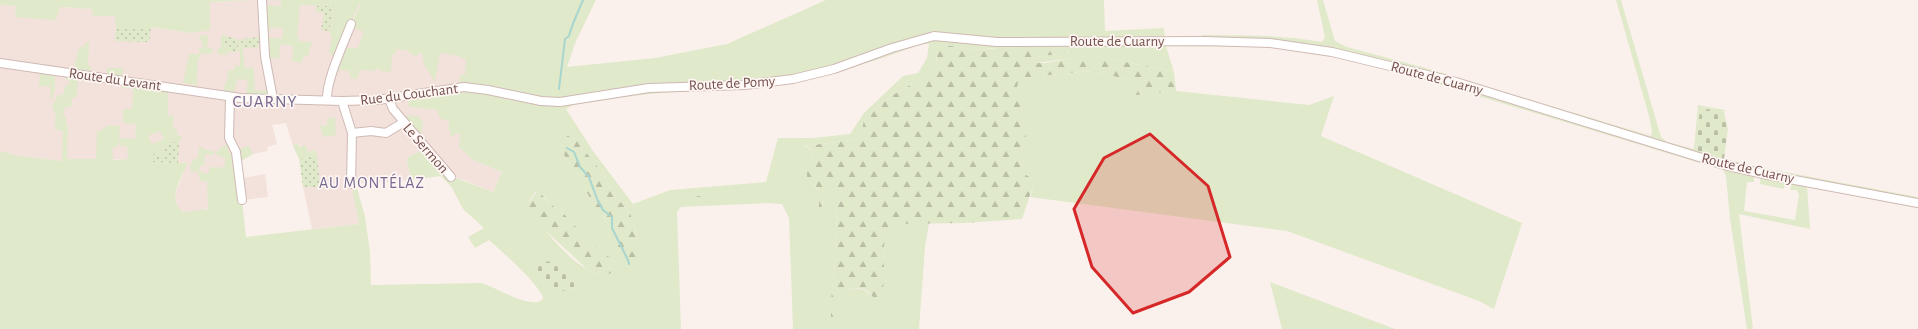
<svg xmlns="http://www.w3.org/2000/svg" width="1918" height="329" font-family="'Alegreya Sans',sans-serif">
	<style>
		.residential { fill: #f3e1db }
		.grass { fill: #e0e9ca; fill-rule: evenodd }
		.forest { fill: url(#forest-firs) }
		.cemetery { fill: url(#cemetery-stones) }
		.garden { fill: url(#garden-dots) }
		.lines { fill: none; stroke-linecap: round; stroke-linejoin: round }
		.stream { stroke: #a8d6cf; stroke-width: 2 }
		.minor-casing { stroke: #d0b9b4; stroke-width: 10 }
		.minor { stroke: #fff; stroke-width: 8 }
		.marked { fill: #d62828; fill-opacity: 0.2; stroke: #d62828; stroke-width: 3; stroke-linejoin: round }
		.labels { text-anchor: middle; stroke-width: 3.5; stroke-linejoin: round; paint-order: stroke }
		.street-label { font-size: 15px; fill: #765250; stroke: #fef6f2 }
		.neighbourhood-label { font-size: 16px; letter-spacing: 1px; fill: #776891; stroke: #fef6f2 }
		.quarter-label { font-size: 17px; letter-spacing: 1px; fill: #776891; stroke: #fef6f2 }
	</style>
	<defs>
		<pattern id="forest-firs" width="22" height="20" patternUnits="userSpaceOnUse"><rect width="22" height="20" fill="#e0e9ca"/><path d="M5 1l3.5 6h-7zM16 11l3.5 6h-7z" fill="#babfa6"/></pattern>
		<pattern id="cemetery-stones" width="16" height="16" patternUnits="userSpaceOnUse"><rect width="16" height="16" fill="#e0e9ca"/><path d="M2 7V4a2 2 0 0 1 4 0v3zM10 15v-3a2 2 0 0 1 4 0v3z" fill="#babfa6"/></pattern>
		<pattern id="garden-dots" width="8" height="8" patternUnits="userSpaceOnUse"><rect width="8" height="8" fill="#e0e9ca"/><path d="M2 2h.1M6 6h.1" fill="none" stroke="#babfa6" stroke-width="1.8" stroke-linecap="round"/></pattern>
	</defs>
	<rect width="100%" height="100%" fill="#fbf1ec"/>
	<!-- residential -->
	<path class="residential" d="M259 0H357L361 4 351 23 477 52 488 90 409 107 438 110 441 116 449 120 448 130 460 133 473 160 502 172 493 192 464 180 451 177 426 148 408 157 407 161 411 180 352 184 359 224 312 229 303 187H319L317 155 308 152 297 143 293 146 286 123 272 125 277 144 267 147 268 151 253 154 241 161 243 178 265 174 268 197 242 200 188 213 179 209 175 198 177 189 187 163 128 159 62 161 15 155 0 151V5L16 6 15 17 60 7 92 9 94 16H116V27H151L191 33 210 2Z"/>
	<!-- grass -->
	<g class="grass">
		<path d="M0 0H259L210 2V30L191 33 151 27H116L115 16H93L92 9 60 7 56 20 15 17 16 6 0 5Z"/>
		<path d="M281 0H596L576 41 567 67 655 58 727 44 826 0H1104L1105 31 1164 28 1165 41H1203L1202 35C1242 35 1283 35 1322 42L1325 37 1317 0H1323L1335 41 1347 47 1422 67 1651 136 1652 132 1649 116 1616 0H1621L1661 137 1667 142 1694 149 1698 105 1725 110 1724 112 1700 109 1696 151 1753 166 1918 197V208L1807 187 1810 229 1739 214 1753 329H1747L1730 219 1726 176 1723 170 1379 66 1341 57 1270 47 1166 46 1174 72 1106 58H1072L1036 63H1030L1028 60 1030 58 1098 48H992L980 50 944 45 937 54 936 64 930 74 889 97 872 112 861 136 858 139 814 145 805 142V146L815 151 811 159 808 180 819 190V217L822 218C822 205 823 189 839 188L844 192 836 210 837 230 836 255 831 299V329H793L789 218 782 204 768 203 681 207 677 212 681 329H0V151L15 155 62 161 63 131 54 129 56 116 52 106 58 95H63L65 87 70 82 65 78 66 77 78 78 77 97 72 98 71 107H65L63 116 66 117V125L68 126 67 159H96L97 132 102 130 108 125 120 126 118 147 112 148 113 160 128 159 127 146H120L119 138 135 139 136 124 123 123V109H132L133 89 122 88 123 83 168 89V115L174 116 173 128 177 130V135L181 136 182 140 164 145 163 155 153 162 188 163C181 178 166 201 184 212L208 209 207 181H200L198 171 191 172 190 167 192 161 198 157 199 146 206 150 215 151 214 155 205 154 204 166 200 165 199 171 208 174 210 167 221 168 225 165V158H223L222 156 216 155 217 151 227 144 229 153C237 152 241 147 249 146L253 154 241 161 242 200 246 237 359 224 351 184H356L365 217 370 252 371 285 481 283C497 287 531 311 543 299 542 286 500 250 489 240L475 248 468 237 484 228 463 209 452 188 441 176 411 180 407 161 408 157 426 148 451 176 493 192 502 172 473 160 459 147 460 134 455 133 454 137 450 136 451 131 448 130 449 120 440 119 441 116 438 115V110L409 107 407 95 458 87 460 75H465L466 59 460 58V56L440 53 435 82 424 64 422 52 416 56 410 54 409 51 396 49 395 55 392 54 391 72 380 71V69H376L375 71 359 70 358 79 350 78V71L339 70V72L336 71 346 48H358L364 32 352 27 351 24 361 4 360 3 333 57 329 51 332 38 329 31 334 6 300 5 297 35H299L298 41 312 42 308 56 303 57 302 63 292 61 293 46 280 44 279 59 268 58 264 37 282 39 283 29 271 27 270 31 265 30 264 5 281 6ZM922 44H929L927 58 918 73 903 76 864 113 850 134 813 138H778L766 182 670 190 633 204 593 151 566 109 573 105C606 100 639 94 673 92 708 89 743 91 779 85 829 77 875 61 922 44ZM160 131 164 139 152 144 148 136ZM565 145 604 175 610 190 630 213 636 231 638 263 616 240 607 223 592 204 588 194 561 150 562 146ZM1754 171 1793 180 1790 190H1797L1799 195 1795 220 1744 211 1747 182H1754ZM535 192 544 196 549 203 564 214 591 243 599 248 616 263 599 274C570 266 544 228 526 206ZM531 263 578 287 553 294Z"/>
		<path d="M208 35 207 48H213L212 54 199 53V48H203V42L200 40 199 36Z"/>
		<path d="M221 35H223V45L230 46V52H227V55L217 54 218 48H221Z"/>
		<path d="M237 39 242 41 245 68H254L255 91 268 90V94H246L248 80 237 79 234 93 224 91 225 82H227L228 71 234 70 235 66H240V52Z"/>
		<path d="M86 42H89L88 66 91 67V72L78 70 74 66 79 47H84Z"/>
		<path d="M189 54H201V58H198L197 85 183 83Z"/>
		<path d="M107 68H123L122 76 107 74Z"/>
		<path d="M1090 71 1127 79 1136 95 1176 91 1309 105 1334 96 1321 136 1522 223 1494 309 1479 301 1287 231 1030 197 1035 180 1019 171 1027 151 1016 92 1018 78Z"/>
		<path d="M40 73 55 75V91L51 99H50L51 87 39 86Z"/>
		<path d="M408 115 420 117V120H423L421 136 425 137 427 144 403 120Z"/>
		<path d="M335 117 336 135 323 137 320 125 327 126V118Z"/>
		<path d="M297 143 300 147 305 145 308 152 315 150 317 155 299 159 293 146Z"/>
		<path d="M1761 174 1786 179 1784 189 1760 184Z"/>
		<path d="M929 223 925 247 919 329H838V301L844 291C855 288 864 286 872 297L883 280 884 238 887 231 894 224Z"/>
		<path d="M1270 282 1395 329H1282Z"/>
	</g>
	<!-- forest -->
	<g class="forest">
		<path d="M944 45 980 50 1006 47 1099 48 1030 58 1028 60 1030 63H1045L1072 58H1106L1174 72 1176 91 1136 95 1127 79 1090 71 1019 78 1016 92 1025 120 1027 151 1019 171 1035 180 1022 219 965 223 894 224C873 245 893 277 878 299 872 298 871 294 867 291 861 286 851 289 844 291L838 301V329H831V299L836 255 837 230 836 210 844 192 839 188C823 189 822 205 822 218L819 220V190C817 186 813 185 809 181 803 175 812 157 815 151L803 144 805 142 814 145 858 139 861 136 864 120 872 112 889 97 930 74 936 64 938 50Z"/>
		<path d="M572 135 604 175 610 190 630 213 636 231 638 253V263L634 267H628L626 264 607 223 592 204 588 194 561 150 562 146 565 145V140L567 136Z"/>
		<path d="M538 190 549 203 564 214 591 243 599 248 616 263 617 267C610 279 596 274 587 269L533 219 527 212 526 206Z"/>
		<path d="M699 196C706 199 713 197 721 200L708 202 701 199 665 203C676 196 687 200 699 196Z"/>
	</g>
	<!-- cemetery -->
	<g class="cemetery">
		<path d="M1700 108 1724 112 1728 129 1724 159 1696 151Z"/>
		<path d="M560 260 578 287 553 294 529 264Z"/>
	</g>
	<!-- garden -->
	<g class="garden">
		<path d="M316 6H334L329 31 321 30 324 13 316 12Z"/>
		<path d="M116 27H151L149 42 115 41Z"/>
		<path d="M223 35 237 39 239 52H230V46L223 45Z"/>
		<path d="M259 37V47L242 48 241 39Z"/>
		<path d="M179 141 178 163 153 162 152 154 163 155 164 145Z"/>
		<path d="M317 155 320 187H303L299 159Z"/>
	</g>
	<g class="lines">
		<!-- stream -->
		<g class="stream">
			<path d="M559 89 565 39 569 36C572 24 578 12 583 0"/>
			<path d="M567 148 574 152 580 167 589 177 597 199 603 210 612 217V228L628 260 629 264"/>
		</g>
		<!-- minor casing -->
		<g class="minor-casing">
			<g id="minor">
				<path d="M262 0 265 56 273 99"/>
				<path d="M0 63 241 98 342 101 378 100 464 87 488 90 541 101 560 102 649 88 745 85 793 79 834 69 892 48 934 36 997 42 1203 41 1270 43 1332 52 1456 82 1728 166 1768 175 1918 203"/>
				<path d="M230 97 229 138 236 152 242 200"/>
				<path d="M389 99 393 109 451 177"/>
				<path d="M327 100C326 80 344 43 351 24"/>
				<path d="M342 101 352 133 371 131 386 133 404 122"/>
				<path d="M351 184 352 133"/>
			</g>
		</g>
		<!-- minor -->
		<use href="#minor" class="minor"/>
	</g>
	<!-- marked area -->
	<path class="marked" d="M1150 134 1208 186 1230 257 1189 292 1133 313 1092 267 1074 209 1104 158Z"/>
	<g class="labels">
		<!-- street labels -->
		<g class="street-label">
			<text x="1117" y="46">Route de Cuarny</text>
			<text transform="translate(1437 78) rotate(15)" y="5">Route de Cuarny</text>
			<text transform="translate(115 79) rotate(8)" y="5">Route du Levant</text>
			<text transform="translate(732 83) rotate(-3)" y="5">Route de Pomy</text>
			<text transform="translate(409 94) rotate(-7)" y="5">Rue du Couchant</text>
			<text transform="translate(426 148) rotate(49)" y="5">Le Sermon</text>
			<text transform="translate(1748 168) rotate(13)" y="5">Route de Cuarny</text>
		</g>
		<!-- neighbourhood labels -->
		<g class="neighbourhood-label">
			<text x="372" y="188">AU MONTÉLAZ</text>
		</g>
		<!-- quarter labels -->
		<g class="quarter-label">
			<text x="265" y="107">CUARNY</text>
		</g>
	</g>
</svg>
